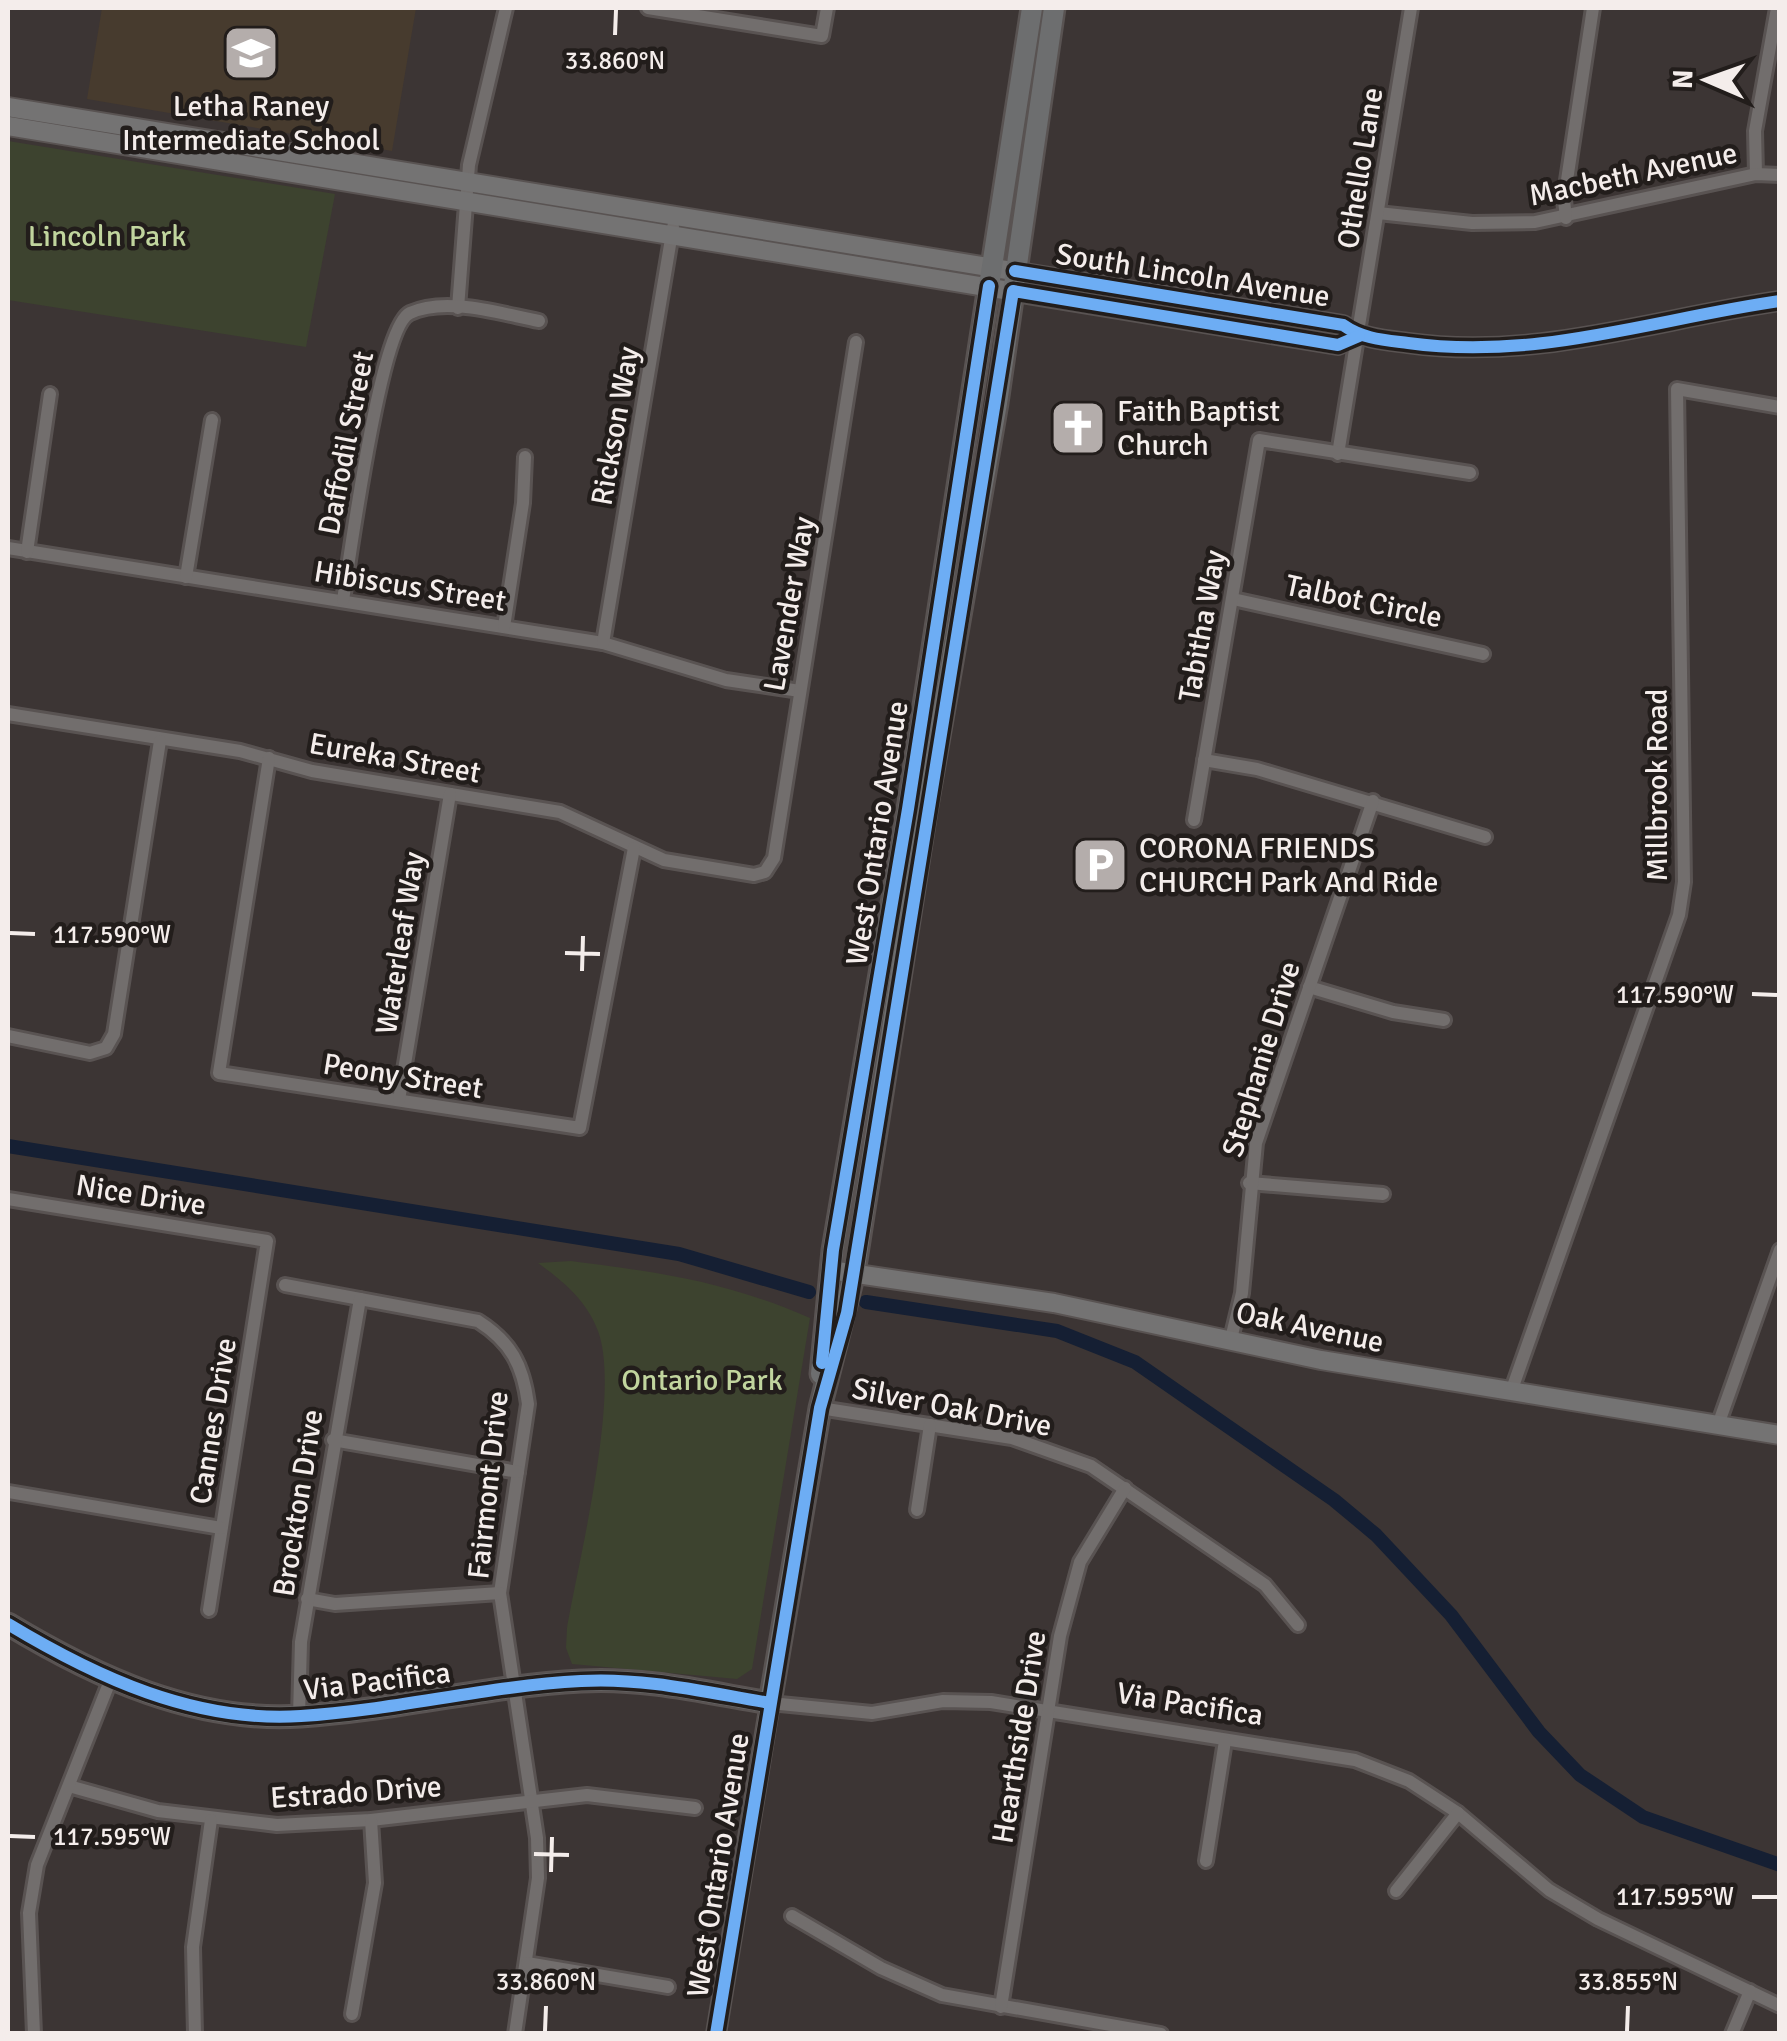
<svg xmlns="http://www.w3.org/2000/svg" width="1787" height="2041" font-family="Signika,sans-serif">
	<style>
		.education { fill: #473b2e }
		.green { fill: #3d432f }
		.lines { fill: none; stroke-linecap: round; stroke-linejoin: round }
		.canal { stroke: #151f33; stroke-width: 14 }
		.street-casing { stroke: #595352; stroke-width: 18 }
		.secondary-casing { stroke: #595352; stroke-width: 22 }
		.primary-casing { stroke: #595352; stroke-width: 25 }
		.street { stroke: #726e6d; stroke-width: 12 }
		.secondary { stroke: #747373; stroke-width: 18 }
		.primary { stroke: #6d6e6f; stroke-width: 20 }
		.cycleway-casing { stroke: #221d1b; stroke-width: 19 }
		.cycleway { stroke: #6dadf4; stroke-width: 12 }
		.ticks { fill: none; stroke: #f4edeb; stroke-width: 4 }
		.labels { text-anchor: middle; stroke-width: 9; stroke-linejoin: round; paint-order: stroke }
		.poi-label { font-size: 30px; fill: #f4edeb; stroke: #221d1b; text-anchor: start }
		.street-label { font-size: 30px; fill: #f4edeb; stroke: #221d1b }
		.park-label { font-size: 30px; fill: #c1d59e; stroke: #221d1b }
		.ticks-label { font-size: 25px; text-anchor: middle; fill: #f4edeb; stroke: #221d1b; stroke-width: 9; stroke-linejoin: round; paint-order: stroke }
	</style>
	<rect width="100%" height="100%" fill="#3c3534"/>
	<!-- education -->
	<path class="education" d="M102 8H416L392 151 87 99Z"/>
	<!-- green -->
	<g class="green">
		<path d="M8 141 335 194 306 347 8 300Z"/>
		<path d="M571 1261C664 1273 724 1281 810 1318L752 1669 737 1679 572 1664 566 1648 567 1628C579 1558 621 1393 598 1331 587 1301 563 1281 538 1263Z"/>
	</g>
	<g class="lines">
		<!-- canal -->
		<g class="canal">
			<path d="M8 1146 679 1254 809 1292"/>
			<path d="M866 1302 1057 1331 1135 1362 1334 1500 1376 1535 1451 1615 1539 1732 1580 1775 1643 1817 1780 1865"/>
		</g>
		<!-- street casing -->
		<g class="street-casing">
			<g id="street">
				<path d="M648 8 822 36 827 8"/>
				<path d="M1756 174 1755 131 1777 8"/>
				<path d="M1378 213 1472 223 1535 222 1756 174 1780 175"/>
				<path d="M1566 218 1564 200 1593 8"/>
				<path d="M458 308 469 165 506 8"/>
				<path d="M1338 454 1411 8"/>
				<path d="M8 548 603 643 726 680 800 691"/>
				<path d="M27 552 50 394"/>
				<path d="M186 577 212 420"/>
				<path d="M1233 599 1483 654"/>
				<path d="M343 600C350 557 380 327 410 313 446 296 502 314 539 321"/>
				<path d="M504 627 523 503 525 457"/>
				<path d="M603 643 673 227"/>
				<path d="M8 714 240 751 312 771 560 812 664 860 754 875 765 872 774 858 856 342"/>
				<path d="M269 758 219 1073 580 1128 634 848"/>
				<path d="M1204 760 1257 769 1485 837"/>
				<path d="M1194 820 1259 440 1470 473"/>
				<path d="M1309 987 1393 1012 1444 1020"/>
				<path d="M8 1036 90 1053 106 1048 114 1034 160 741"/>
				<path d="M399 1100 450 794"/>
				<path d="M1249 1183 1383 1194"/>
				<path d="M8 1199 267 1241 209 1610"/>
				<path d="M285 1285 478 1321C511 1342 523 1365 528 1404L500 1593 537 1838 538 1878 515 2034"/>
				<path d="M1231 1339 1242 1293 1256 1143 1373 801"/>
				<path d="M1511 1392 1679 915 1684 882 1677 389 1780 407"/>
				<path d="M820 1408 1012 1438 1091 1466 1265 1585 1298 1625"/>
				<path d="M1718 1425 1780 1250"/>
				<path d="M333 1440 518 1472"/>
				<path d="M9 1492 221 1528"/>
				<path d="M917 1510 930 1425"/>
				<path d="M307 1599 335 1604 500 1593"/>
				<path d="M770 1703 872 1713 943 1701 991 1702 1355 1760 1409 1781 1458 1813 1549 1890 1598 1919 1780 2006"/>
				<path d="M299 1716 301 1642 360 1299"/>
				<path d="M69 1786 158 1811 277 1825 371 1820 587 1795 695 1808"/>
				<path d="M1206 1861 1225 1741"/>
				<path d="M1396 1891 1458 1813"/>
				<path d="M792 1916 881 1968 942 1995 1161 2034"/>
				<path d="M527 1963 668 1987"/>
				<path d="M1001 2007 1060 1636 1080 1562 1125 1488"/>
				<path d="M352 2014 375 1883 371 1820"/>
				<path d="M34 2034 29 1913 37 1865 110 1681"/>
				<path d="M195 2034 193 1947 211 1820"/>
				<path d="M1732 2034 1750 1991"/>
			</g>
		</g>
		<!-- secondary casing -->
		<g class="secondary-casing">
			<g id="secondary">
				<path d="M8 107 1343 325C1363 339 1384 340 1408 343 1537 361 1654 319 1780 301"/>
				<path d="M8 126 1338 345 1359 336"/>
				<path d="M830 1270 1054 1303 1321 1360 1780 1435"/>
				<path d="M716 2034 770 1703"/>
			</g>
		</g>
		<!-- primary casing -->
		<g class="primary-casing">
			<g id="primary">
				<path d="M821 1374 833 1250 908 809 1032 8"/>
				<path d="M8 1624C96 1677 194 1723 301 1716 395 1710 487 1686 581 1681 643 1677 709 1693 770 1703L820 1408 854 1273 926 811 997 403 1054 8"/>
			</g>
		</g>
		<!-- street -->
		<use href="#street" class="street"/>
		<!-- secondary -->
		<use href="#secondary" class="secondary"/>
		<!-- primary -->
		<use href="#primary" class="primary"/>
		<!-- cycleway casing -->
		<g class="cycleway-casing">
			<g id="cycleway">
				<path d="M1015 271 1343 325C1363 339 1384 340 1408 343 1537 361 1654 319 1780 301"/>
				<path d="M822 1363 833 1250 908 809 989 286"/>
				<path d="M8 1624C96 1677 194 1723 301 1716 395 1710 487 1686 581 1681 643 1677 709 1693 770 1703"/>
				<path d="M716 2034 820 1408 847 1313 1013 291 1338 345 1359 336"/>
			</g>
		</g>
		<!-- cycleway -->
		<use href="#cycleway" class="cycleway"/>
	</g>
	<!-- ticks -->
	<path class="ticks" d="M615 35 616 10M10 933 35 934M565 953 600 954M582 971 583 936M1752 994 1777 995M10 1836 35 1837M534 1854 569 1855M551 1872 552 1837M1752 1897H1777M545 2031 546 2006M1627 2031 1628 2006"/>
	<!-- icons -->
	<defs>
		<g id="school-square" transform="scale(2.875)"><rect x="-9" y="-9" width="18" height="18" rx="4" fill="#b4adab" stroke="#221d1b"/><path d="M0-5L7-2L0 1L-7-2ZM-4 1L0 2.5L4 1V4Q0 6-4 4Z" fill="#fff"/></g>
		<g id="church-square" transform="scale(2.875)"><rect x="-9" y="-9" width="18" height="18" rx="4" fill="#b4adab" stroke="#221d1b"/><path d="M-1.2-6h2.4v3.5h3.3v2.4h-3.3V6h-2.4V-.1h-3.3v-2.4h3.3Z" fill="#fff"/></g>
		<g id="parking-square" transform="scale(2.875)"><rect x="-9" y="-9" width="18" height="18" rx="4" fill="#b4adab" stroke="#221d1b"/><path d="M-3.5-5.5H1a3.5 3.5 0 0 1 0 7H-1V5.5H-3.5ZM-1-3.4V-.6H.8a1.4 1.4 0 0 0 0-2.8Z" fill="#fff"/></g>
	</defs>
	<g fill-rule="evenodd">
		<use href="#school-square" x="251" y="53"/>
		<use href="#church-square" x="1078" y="428"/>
		<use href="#parking-square" x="1100" y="865"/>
	</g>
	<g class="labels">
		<!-- poi labels -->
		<g class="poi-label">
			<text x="251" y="116" text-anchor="middle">Letha Raney<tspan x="251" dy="34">Intermediate School</tspan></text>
			<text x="1117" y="421">Faith Baptist<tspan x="1117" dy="34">Church</tspan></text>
			<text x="1139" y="858">CORONA FRIENDS<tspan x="1139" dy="34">CHURCH Park And Ride</tspan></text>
		</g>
		<!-- street labels -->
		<g class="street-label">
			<text transform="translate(1360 168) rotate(-81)" y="10">Othello Lane</text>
			<text transform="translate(1633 174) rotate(-12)" y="10">Macbeth Avenue</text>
			<text transform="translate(1193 275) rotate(9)" y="10">South Lincoln Avenue</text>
			<text transform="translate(615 426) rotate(-80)" y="10">Rickson Way</text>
			<text transform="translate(346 443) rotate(-79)" y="10">Daffodil Street</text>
			<text transform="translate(410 586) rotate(9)" y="10">Hibiscus Street</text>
			<text transform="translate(1364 601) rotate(12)" y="10">Talbot Circle</text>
			<text transform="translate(789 604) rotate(-80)" y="10">Lavender Way</text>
			<text transform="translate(1202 626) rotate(-80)" y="10">Tabitha Way</text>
			<text transform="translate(395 758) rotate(10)" y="10">Eureka Street</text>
			<text transform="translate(1657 785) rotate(-90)" y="10">Millbrook Road</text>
			<text transform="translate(877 833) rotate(-81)" y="10">West Ontario Avenue</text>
			<text transform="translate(400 943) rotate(-81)" y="10">Waterleaf Way</text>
			<text transform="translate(1261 1059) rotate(-73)" y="10">Stephanie Drive</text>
			<text transform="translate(403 1076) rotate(9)" y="10">Peony Street</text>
			<text transform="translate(141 1195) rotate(9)" y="10">Nice Drive</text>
			<text transform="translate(1310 1327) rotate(12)" y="10">Oak Avenue</text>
			<text transform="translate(952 1407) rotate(11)" y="10">Silver Oak Drive</text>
			<text transform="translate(213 1421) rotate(-81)" y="10">Cannes Drive</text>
			<text transform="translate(488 1485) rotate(-84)" y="10">Fairmont Drive</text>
			<text transform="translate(298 1503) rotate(-81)" y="10">Brockton Drive</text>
			<text transform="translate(377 1681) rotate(-7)" y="10">Via Pacifica</text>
			<text transform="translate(1190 1704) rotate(9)" y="10">Via Pacifica</text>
			<text transform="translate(1019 1737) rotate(-81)" y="10">Hearthside Drive</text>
			<text transform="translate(356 1792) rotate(-4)" y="10">Estrado Drive</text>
			<text transform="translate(718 1865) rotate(-81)" y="10">West Ontario Avenue</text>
		</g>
		<!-- park labels -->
		<g class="park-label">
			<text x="107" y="246">Lincoln Park</text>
			<text x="702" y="1390">Ontario Park</text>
		</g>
	</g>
	<g class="ticks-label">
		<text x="615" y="69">33.860°N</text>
		<text x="112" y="943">117.590°W</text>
		<text x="1675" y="1003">117.590°W</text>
		<text x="112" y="1845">117.595°W</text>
		<text x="1675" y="1905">117.595°W</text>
		<text x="546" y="1990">33.860°N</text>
		<text x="1628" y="1990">33.855°N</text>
	</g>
	<!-- border -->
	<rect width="1787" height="2041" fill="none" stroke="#f4edeb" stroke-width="20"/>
	<!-- north arrow -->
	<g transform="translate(1707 80) rotate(272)" stroke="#221d1b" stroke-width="8" paint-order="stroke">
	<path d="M0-8L18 38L0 25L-18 38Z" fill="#f4edeb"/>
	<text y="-15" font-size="28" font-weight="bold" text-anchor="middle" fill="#f4edeb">N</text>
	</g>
</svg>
